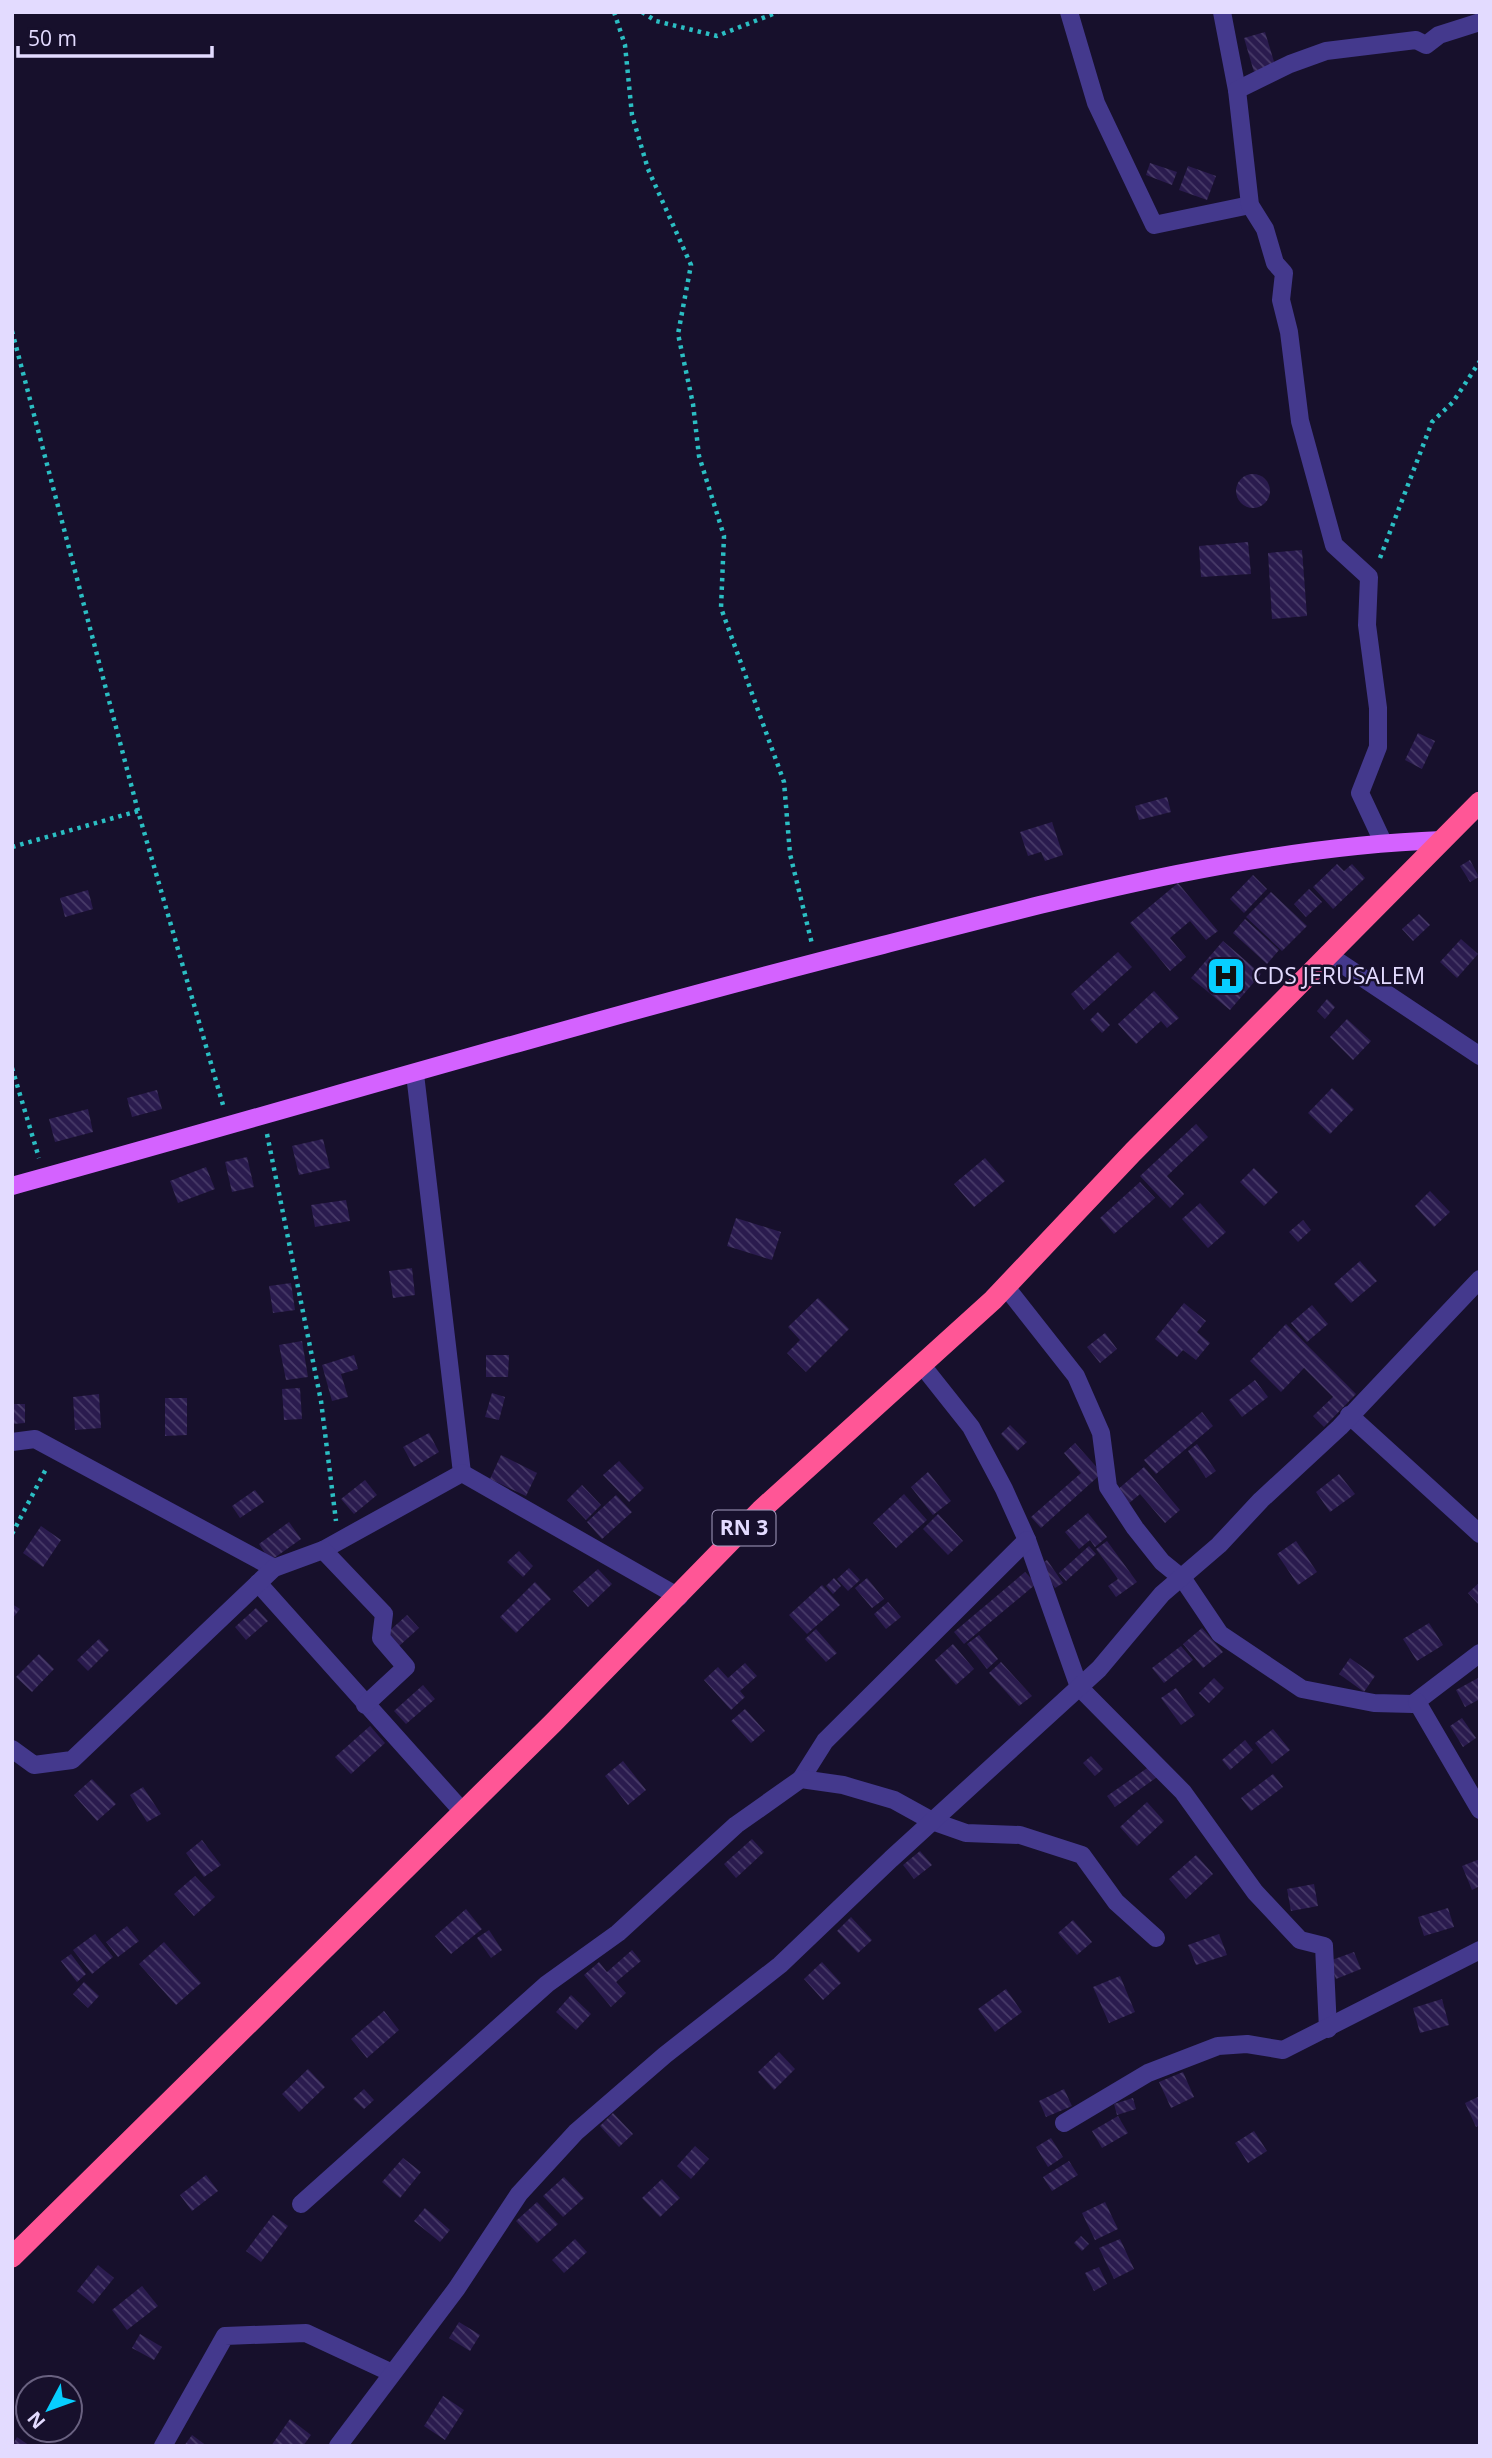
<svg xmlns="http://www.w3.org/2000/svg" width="1492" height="2458" font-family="'Open Sans',sans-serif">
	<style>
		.building { fill: url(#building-back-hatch) }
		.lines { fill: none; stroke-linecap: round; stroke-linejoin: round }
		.path { stroke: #2bbec3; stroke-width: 4.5; stroke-dasharray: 3.5 5; stroke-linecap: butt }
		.minor { stroke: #44398d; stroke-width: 18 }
		.major { stroke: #d462ff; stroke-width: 18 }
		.highway { stroke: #ff5696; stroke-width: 21 }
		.labels { text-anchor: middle; stroke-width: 5; stroke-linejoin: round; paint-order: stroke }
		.shield { fill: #17102c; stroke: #a69ec0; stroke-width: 2 }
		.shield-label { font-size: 21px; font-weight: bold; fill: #e3dbff }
		.poi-label { font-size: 23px; fill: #e3dbff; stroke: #17102c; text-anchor: start }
	</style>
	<defs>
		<pattern id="building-back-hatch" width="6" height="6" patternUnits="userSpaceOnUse" patternTransform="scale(1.75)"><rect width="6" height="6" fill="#2a1b4e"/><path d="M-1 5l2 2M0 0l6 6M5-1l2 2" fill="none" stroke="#493c69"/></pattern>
	</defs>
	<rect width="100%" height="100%" fill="#17102c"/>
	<!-- building -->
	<g class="building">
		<path d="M1265 32 1275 65 1254 72 1244 38Z"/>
		<path d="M1150 163 1177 172 1172 185 1146 175Z"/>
		<path d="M1188 166 1216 176 1207 200 1179 190Z"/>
		<circle cx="1253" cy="491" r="17"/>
		<path d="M1248 542 1251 574 1201 577 1199 546Z"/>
		<path d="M1302 550 1307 616 1272 619 1268 553Z"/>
		<path d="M1418 733 1435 741 1422 769 1405 760Z"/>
		<path d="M1167 797 1171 812 1139 820 1135 806Z"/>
		<path d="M1052 822 1063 855 1045 861 1041 852 1028 856 1020 832Z"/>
		<path d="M1470 860 1479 877 1470 882 1460 866Z"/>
		<path d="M1337 864 1344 871 1352 864 1365 878 1333 909 1313 887Z"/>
		<path d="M1253 875 1267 889 1244 913 1230 899Z"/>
		<path d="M1178 883 1218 931 1206 940 1190 921 1170 938 1186 957 1170 971 1130 923Z"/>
		<path d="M1309 889 1322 902 1306 917 1294 904Z"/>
		<path d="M88 890 93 909 65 917 60 898Z"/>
		<path d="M1271 892 1307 926 1282 951 1246 917Z"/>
		<path d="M1419 914 1430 925 1413 941 1402 929Z"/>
		<path d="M1245 919 1279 950 1267 964 1233 933Z"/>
		<path d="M1461 939 1478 954 1457 978 1440 962Z"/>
		<path d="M1223 941 1261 974 1230 1010 1191 978Z"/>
		<path d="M1118 952 1132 967 1084 1010 1071 994Z"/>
		<path d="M1154 991 1179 1018 1167 1028 1161 1021 1136 1044 1118 1024Z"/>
		<path d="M1327 999 1335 1007 1325 1019 1317 1011Z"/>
		<path d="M1098 1012 1110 1025 1102 1033 1090 1020Z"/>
		<path d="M1347 1019 1371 1041 1353 1060 1330 1037Z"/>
		<path d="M1332 1088 1354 1109 1330 1134 1308 1113Z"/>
		<path d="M157 1090 162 1109 132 1117 127 1098Z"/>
		<path d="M88 1109 93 1132 55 1142 49 1119Z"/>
		<path d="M1196 1124 1208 1137 1167 1176 1184 1194 1170 1208 1140 1176Z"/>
		<path d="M323 1139 330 1168 299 1175 292 1146Z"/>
		<path d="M247 1157 254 1187 232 1192 225 1162Z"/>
		<path d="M985 1158 1005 1181 974 1207 954 1184Z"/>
		<path d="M206 1167 215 1189 178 1203 170 1181Z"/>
		<path d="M1254 1168 1278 1192 1264 1206 1240 1182Z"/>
		<path d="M1140 1182 1155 1198 1114 1234 1100 1218Z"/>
		<path d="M1430 1191 1450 1212 1434 1227 1415 1206Z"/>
		<path d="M346 1200 350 1221 315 1227 311 1205Z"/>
		<path d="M1200 1203 1226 1232 1208 1248 1182 1219Z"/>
		<path d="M736 1218 781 1232 772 1260 727 1246Z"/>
		<path d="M1303 1220 1311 1230 1298 1242 1289 1232Z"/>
		<path d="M1360 1261 1377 1281 1351 1303 1334 1284Z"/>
		<path d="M412 1268 415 1295 393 1298 389 1271Z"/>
		<path d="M291 1283 295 1310 273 1313 269 1286Z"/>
		<path d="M818 1298 849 1329 806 1372 787 1353 800 1340 788 1327Z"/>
		<path d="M1184 1303 1206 1321 1197 1332 1210 1343 1196 1360 1183 1350 1177 1357 1155 1339Z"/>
		<path d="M1312 1305 1328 1324 1307 1342 1291 1323Z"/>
		<path d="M1286 1324 1356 1394 1324 1427 1313 1416 1333 1397 1304 1368 1281 1392 1250 1361Z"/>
		<path d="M1105 1333 1117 1349 1100 1363 1087 1347Z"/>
		<path d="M302 1341 308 1377 286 1380 279 1345Z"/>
		<path d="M354 1355 358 1369 341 1374 348 1397 332 1401 322 1365Z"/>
		<path d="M486 1355H509L508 1377H486Z"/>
		<path d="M1255 1380 1268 1397 1242 1417 1229 1400Z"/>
		<path d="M300 1388 302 1419 284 1420 282 1389Z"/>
		<path d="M492 1393 505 1397 499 1420 485 1417Z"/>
		<path d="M99 1394 101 1428 75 1430 73 1397Z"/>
		<path d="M165 1398H187V1435L165 1436Z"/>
		<path d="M12 1404H25V1423L12 1424Z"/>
		<path d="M1202 1412 1213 1426 1156 1474 1144 1460Z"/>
		<path d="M1010 1425 1027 1442 1017 1451 1001 1434Z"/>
		<path d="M429 1433 439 1452 414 1467 403 1447Z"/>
		<path d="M1075 1443 1102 1473 1041 1528 1031 1517 1081 1473 1064 1453Z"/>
		<path d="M1197 1444 1216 1471 1206 1478 1188 1451Z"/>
		<path d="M501 1455 537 1473 526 1496 490 1479Z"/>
		<path d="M619 1461 644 1488 629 1502 603 1475Z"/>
		<path d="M1144 1467 1180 1510 1165 1523 1140 1494 1121 1510 1110 1496Z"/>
		<path d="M928 1472 951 1501 933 1515 911 1487Z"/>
		<path d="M1339 1474 1355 1494 1330 1512 1316 1492Z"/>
		<path d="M365 1480 377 1495 354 1514 341 1499Z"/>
		<path d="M582 1485 601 1505 586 1520 567 1500Z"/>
		<path d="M255 1490 264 1502 240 1518 232 1506Z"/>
		<path d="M904 1494 927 1520 896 1548 873 1523Z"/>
		<path d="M616 1495 632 1512 602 1539 587 1522Z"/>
		<path d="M1088 1513 1107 1537 1095 1547 1090 1540 1079 1549 1065 1532Z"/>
		<path d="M938 1514 963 1541 948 1555 923 1529Z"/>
		<path d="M289 1522 301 1539 270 1561 259 1544Z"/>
		<path d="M41 1526 61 1540 43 1567 23 1553Z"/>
		<path d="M1107 1541 1137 1582 1116 1597 1108 1586 1118 1579 1096 1549Z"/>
		<path d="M1296 1541 1317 1572 1298 1585 1277 1554Z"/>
		<path d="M1089 1546 1096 1554 1066 1581 1059 1573Z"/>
		<path d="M519 1551 533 1566 523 1577 507 1562Z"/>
		<path d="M1047 1560 1063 1583 1055 1588 1039 1565Z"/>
		<path d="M849 1568 860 1580 848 1591 837 1579Z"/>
		<path d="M598 1569 612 1584 588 1607 573 1591Z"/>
		<path d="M1025 1572 1036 1584 964 1644 954 1632Z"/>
		<path d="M834 1578 841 1586 833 1594 826 1586Z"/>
		<path d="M867 1578 884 1599 872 1608 855 1588Z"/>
		<path d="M535 1582 551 1599 516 1633 500 1617Z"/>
		<path d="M1480 1582V1606L1468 1593Z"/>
		<path d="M822 1585 840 1605 807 1634 789 1615Z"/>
		<path d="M888 1602 901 1617 886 1629 874 1614Z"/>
		<path d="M12 1604 20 1609 12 1619Z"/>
		<path d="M256 1608 268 1621 246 1640 235 1627Z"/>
		<path d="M407 1615 419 1628 398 1647 387 1633Z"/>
		<path d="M1429 1623 1443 1645 1417 1661 1403 1639Z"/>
		<path d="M1202 1628 1223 1652 1203 1668 1183 1644Z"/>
		<path d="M816 1629 837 1653 826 1662 805 1639Z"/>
		<path d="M979 1635 998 1659 987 1669 967 1644Z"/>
		<path d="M99 1639 109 1650 88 1671 77 1660Z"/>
		<path d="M953 1644 974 1669 956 1685 935 1660Z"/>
		<path d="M1181 1646 1193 1660 1164 1683 1152 1668Z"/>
		<path d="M39 1654 54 1669 32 1692 16 1677Z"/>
		<path d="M1350 1658 1375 1676 1364 1692 1339 1674Z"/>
		<path d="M1001 1662 1032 1696 1019 1706 989 1673Z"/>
		<path d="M745 1663 757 1676 740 1691 745 1697 731 1710 704 1680 718 1667 728 1678Z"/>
		<path d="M1480 1677V1699L1465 1707 1456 1690Z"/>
		<path d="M1214 1678 1224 1688 1209 1703 1199 1693Z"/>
		<path d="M423 1685 435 1699 406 1724 394 1711Z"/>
		<path d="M1176 1688 1195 1715 1181 1725 1161 1698Z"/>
		<path d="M745 1709 765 1731 751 1743 731 1721Z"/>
		<path d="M1462 1718 1476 1738 1463 1747 1450 1726Z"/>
		<path d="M370 1726 385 1743 351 1774 335 1757Z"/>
		<path d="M1273 1729 1290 1750 1272 1764 1255 1743Z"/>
		<path d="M1245 1740 1253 1750 1230 1770 1222 1760Z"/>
		<path d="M1091 1756 1103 1769 1095 1776 1083 1763Z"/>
		<path d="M623 1761 646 1790 628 1805 605 1776Z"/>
		<path d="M1153 1764 1160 1775 1115 1807 1107 1796Z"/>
		<path d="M1273 1774 1283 1787 1251 1811 1241 1798Z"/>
		<path d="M92 1779 116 1804 97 1821 74 1795Z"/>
		<path d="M143 1787 161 1814 147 1822 130 1795Z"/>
		<path d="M1147 1802 1164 1821 1137 1846 1120 1827Z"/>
		<path d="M752 1839 764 1852 736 1878 724 1864Z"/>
		<path d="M202 1840 221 1865 204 1877 186 1853Z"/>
		<path d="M920 1851 932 1865 914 1879 903 1865Z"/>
		<path d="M1196 1855 1213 1874 1186 1899 1169 1879Z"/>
		<path d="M1480 1859V1886L1472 1890 1462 1866Z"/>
		<path d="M195 1876 215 1897 194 1916 174 1894Z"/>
		<path d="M1314 1884 1318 1906 1291 1911 1287 1889Z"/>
		<path d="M1448 1908 1454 1927 1424 1936 1418 1917Z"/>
		<path d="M466 1909 482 1929 451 1954 435 1936Z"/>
		<path d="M851 1917 872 1940 858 1953 837 1931Z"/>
		<path d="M1073 1920 1092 1942 1077 1955 1058 1933Z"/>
		<path d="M127 1926 139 1941 118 1957 106 1942Z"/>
		<path d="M489 1930 502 1950 491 1958 477 1938Z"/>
		<path d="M95 1934 113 1957 92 1974 73 1950Z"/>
		<path d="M1219 1934 1227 1955 1196 1965 1188 1945Z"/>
		<path d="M164 1942 201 1983 176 2005 139 1964Z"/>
		<path d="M632 1950 641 1961 616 1982 626 1993 611 2007 584 1975 599 1962 607 1972Z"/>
		<path d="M1354 1952 1361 1969 1336 1979 1329 1961Z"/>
		<path d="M71 1954 86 1974 77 1982 61 1961Z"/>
		<path d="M822 1962 841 1983 823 2000 804 1979Z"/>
		<path d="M1120 1976 1135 2012 1109 2023 1093 1987Z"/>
		<path d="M84 1982 99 1996 88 2008 73 1994Z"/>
		<path d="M1006 1989 1022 2012 995 2032 978 2009Z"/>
		<path d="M571 1995 591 2014 576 2030 556 2012Z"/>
		<path d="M1442 1999 1449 2025 1420 2033 1413 2008Z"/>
		<path d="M384 2011 399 2030 367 2058 351 2039Z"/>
		<path d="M779 2052 795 2069 774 2090 758 2072Z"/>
		<path d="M308 2069 325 2087 299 2112 282 2094Z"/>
		<path d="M1183 2072 1194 2097 1171 2108 1159 2082Z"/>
		<path d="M364 2089 374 2100 364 2109 353 2099Z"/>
		<path d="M1064 2089 1072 2106 1046 2117 1039 2101Z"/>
		<path d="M1480 2096V2125L1476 2127 1465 2103Z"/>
		<path d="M1133 2098 1136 2109 1117 2115 1114 2104Z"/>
		<path d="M613 2113 633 2134 619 2147 600 2126Z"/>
		<path d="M1118 2116 1128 2133 1102 2148 1092 2131Z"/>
		<path d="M1254 2131 1267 2151 1248 2163 1235 2143Z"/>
		<path d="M1051 2138 1063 2157 1048 2167 1036 2147Z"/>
		<path d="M695 2146 709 2159 691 2179 677 2166Z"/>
		<path d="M403 2158 421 2172 400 2198 382 2182Z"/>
		<path d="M1069 2161 1078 2175 1052 2191 1043 2177Z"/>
		<path d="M206 2175 218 2191 192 2211 180 2195Z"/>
		<path d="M564 2177 584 2198 563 2217 543 2196Z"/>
		<path d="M662 2179 680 2198 660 2217 642 2198Z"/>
		<path d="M537 2202 558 2224 537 2243 516 2221Z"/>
		<path d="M1105 2202 1118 2229 1095 2240 1082 2213Z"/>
		<path d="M425 2208 450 2230 440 2242 414 2221Z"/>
		<path d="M273 2215 288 2226 261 2262 246 2251Z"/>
		<path d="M1081 2236 1089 2244 1082 2251 1074 2243Z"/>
		<path d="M575 2239 587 2252 564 2273 552 2260Z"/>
		<path d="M1120 2239 1134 2269 1114 2279 1099 2248Z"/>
		<path d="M98 2265 114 2278 93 2304 77 2291Z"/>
		<path d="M1099 2267 1107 2284 1094 2291 1085 2273Z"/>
		<path d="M142 2286 158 2306 127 2330 112 2310Z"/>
		<path d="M459 2322 480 2335 470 2351 449 2338Z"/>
		<path d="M140 2334 162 2347 154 2360 132 2348Z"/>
		<path d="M443 2396 464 2410 445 2440 424 2426Z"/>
		<path d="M290 2419 311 2435 303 2446H271Z"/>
		<path d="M192 2435 207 2446H184Z"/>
		<path d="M17 2437 30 2446H12Z"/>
	</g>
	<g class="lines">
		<!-- path -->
		<g class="path">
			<path d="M614 12 625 45 632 115 648 169 691 265 678 334 693 404 699 456 724 536 721 608 784 782 790 854 812 944"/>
			<path d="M642 12 656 21 717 36 778 12"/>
			<path d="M12 331 138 811"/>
			<path d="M1380 558 1432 422 1453 402 1480 361"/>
			<path d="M12 847 138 811 223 1105"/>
			<path d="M12 1068 39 1158"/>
			<path d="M267 1134 321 1401 336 1521"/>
			<path d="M12 1534 46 1469"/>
		</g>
		<!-- minor -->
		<g class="minor">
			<path d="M1069 12 1096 103 1154 225 1250 205"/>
			<path d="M1222 12 1237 90"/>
			<path d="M1383 842 1360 793 1378 747V708L1367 625 1369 577 1334 545 1300 421 1289 332 1281 300 1284 273 1275 263 1265 229 1250 205 1237 90 1290 64 1326 51 1416 40 1426 45 1439 35 1480 22"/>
			<path d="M1327 954 1480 1056"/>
			<path d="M415 1074 462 1473"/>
			<path d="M1006 1287 1076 1376 1101 1433 1108 1487 1135 1528 1162 1562 1183 1579 1220 1634 1302 1689 1374 1703 1413 1704 1480 1653"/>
			<path d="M921 1364 971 1427 1004 1489 1027 1540 1079 1687 1183 1792 1255 1892 1300 1940 1324 1946 1328 2029"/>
			<path d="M1349 1415 1480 1534"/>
			<path d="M12 1442 35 1439 274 1568"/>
			<path d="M323 1550 462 1473 679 1597"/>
			<path d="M258 1583 463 1812"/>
			<path d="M1417 1702 1480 1810"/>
			<path d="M12 1749 34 1765 72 1760 274 1568 323 1550 384 1614 381 1638 406 1667 365 1705"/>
			<path d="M801 1779 825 1741 1027 1540"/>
			<path d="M1064 2123 1148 2073 1218 2046 1247 2044 1283 2050 1480 1950"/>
			<path d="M301 2204 547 1984 618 1933 736 1825 801 1779 843 1785 894 1800 932 1821 966 1833 1020 1835 1082 1855 1116 1902 1156 1938"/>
			<path d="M163 2446 225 2336 306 2333 392 2373"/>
			<path d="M338 2446 457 2288 519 2194 576 2132 665 2055 780 1965 891 1859 1099 1669 1162 1594 1219 1545 1261 1500 1340 1427 1480 1279"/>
		</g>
		<!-- major -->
		<path class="major" d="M12 1186C302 1106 591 1019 883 945 1066 898 1253 847 1442 840"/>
		<!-- highway -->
		<path class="highway" d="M12 2257 553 1723 761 1510 993 1300 1133 1152 1480 802"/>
	</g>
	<!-- icons -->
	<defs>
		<g id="hospital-square" transform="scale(2.0125)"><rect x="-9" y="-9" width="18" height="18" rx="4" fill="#07ceff" stroke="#17102c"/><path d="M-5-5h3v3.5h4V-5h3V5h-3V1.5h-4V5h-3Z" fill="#111"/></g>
	</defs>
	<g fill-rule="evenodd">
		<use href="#hospital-square" x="1226" y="976"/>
	</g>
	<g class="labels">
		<!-- shield labels -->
		<rect class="shield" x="712.5" y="1510.5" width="63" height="35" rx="5"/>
		<g class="shield-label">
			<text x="744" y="1535">RN 3</text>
		</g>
		<!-- poi labels -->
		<g class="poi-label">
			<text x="1253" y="984">CDS JERUSALEM</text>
		</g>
	</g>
	<!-- border -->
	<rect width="1492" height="2458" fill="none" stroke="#e3dbff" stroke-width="28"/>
	<!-- north arrow -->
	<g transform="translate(49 2409) rotate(229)"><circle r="33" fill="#17102c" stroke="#696180" stroke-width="2"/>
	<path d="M0-5L12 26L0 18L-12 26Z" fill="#07ceff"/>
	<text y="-10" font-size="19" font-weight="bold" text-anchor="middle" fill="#e3dbff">N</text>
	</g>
	<!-- scale -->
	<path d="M18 46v10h194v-10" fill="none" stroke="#e3dbff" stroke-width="3.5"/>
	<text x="28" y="46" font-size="21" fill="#e3dbff" stroke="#17102c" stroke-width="5" paint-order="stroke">50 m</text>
</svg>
